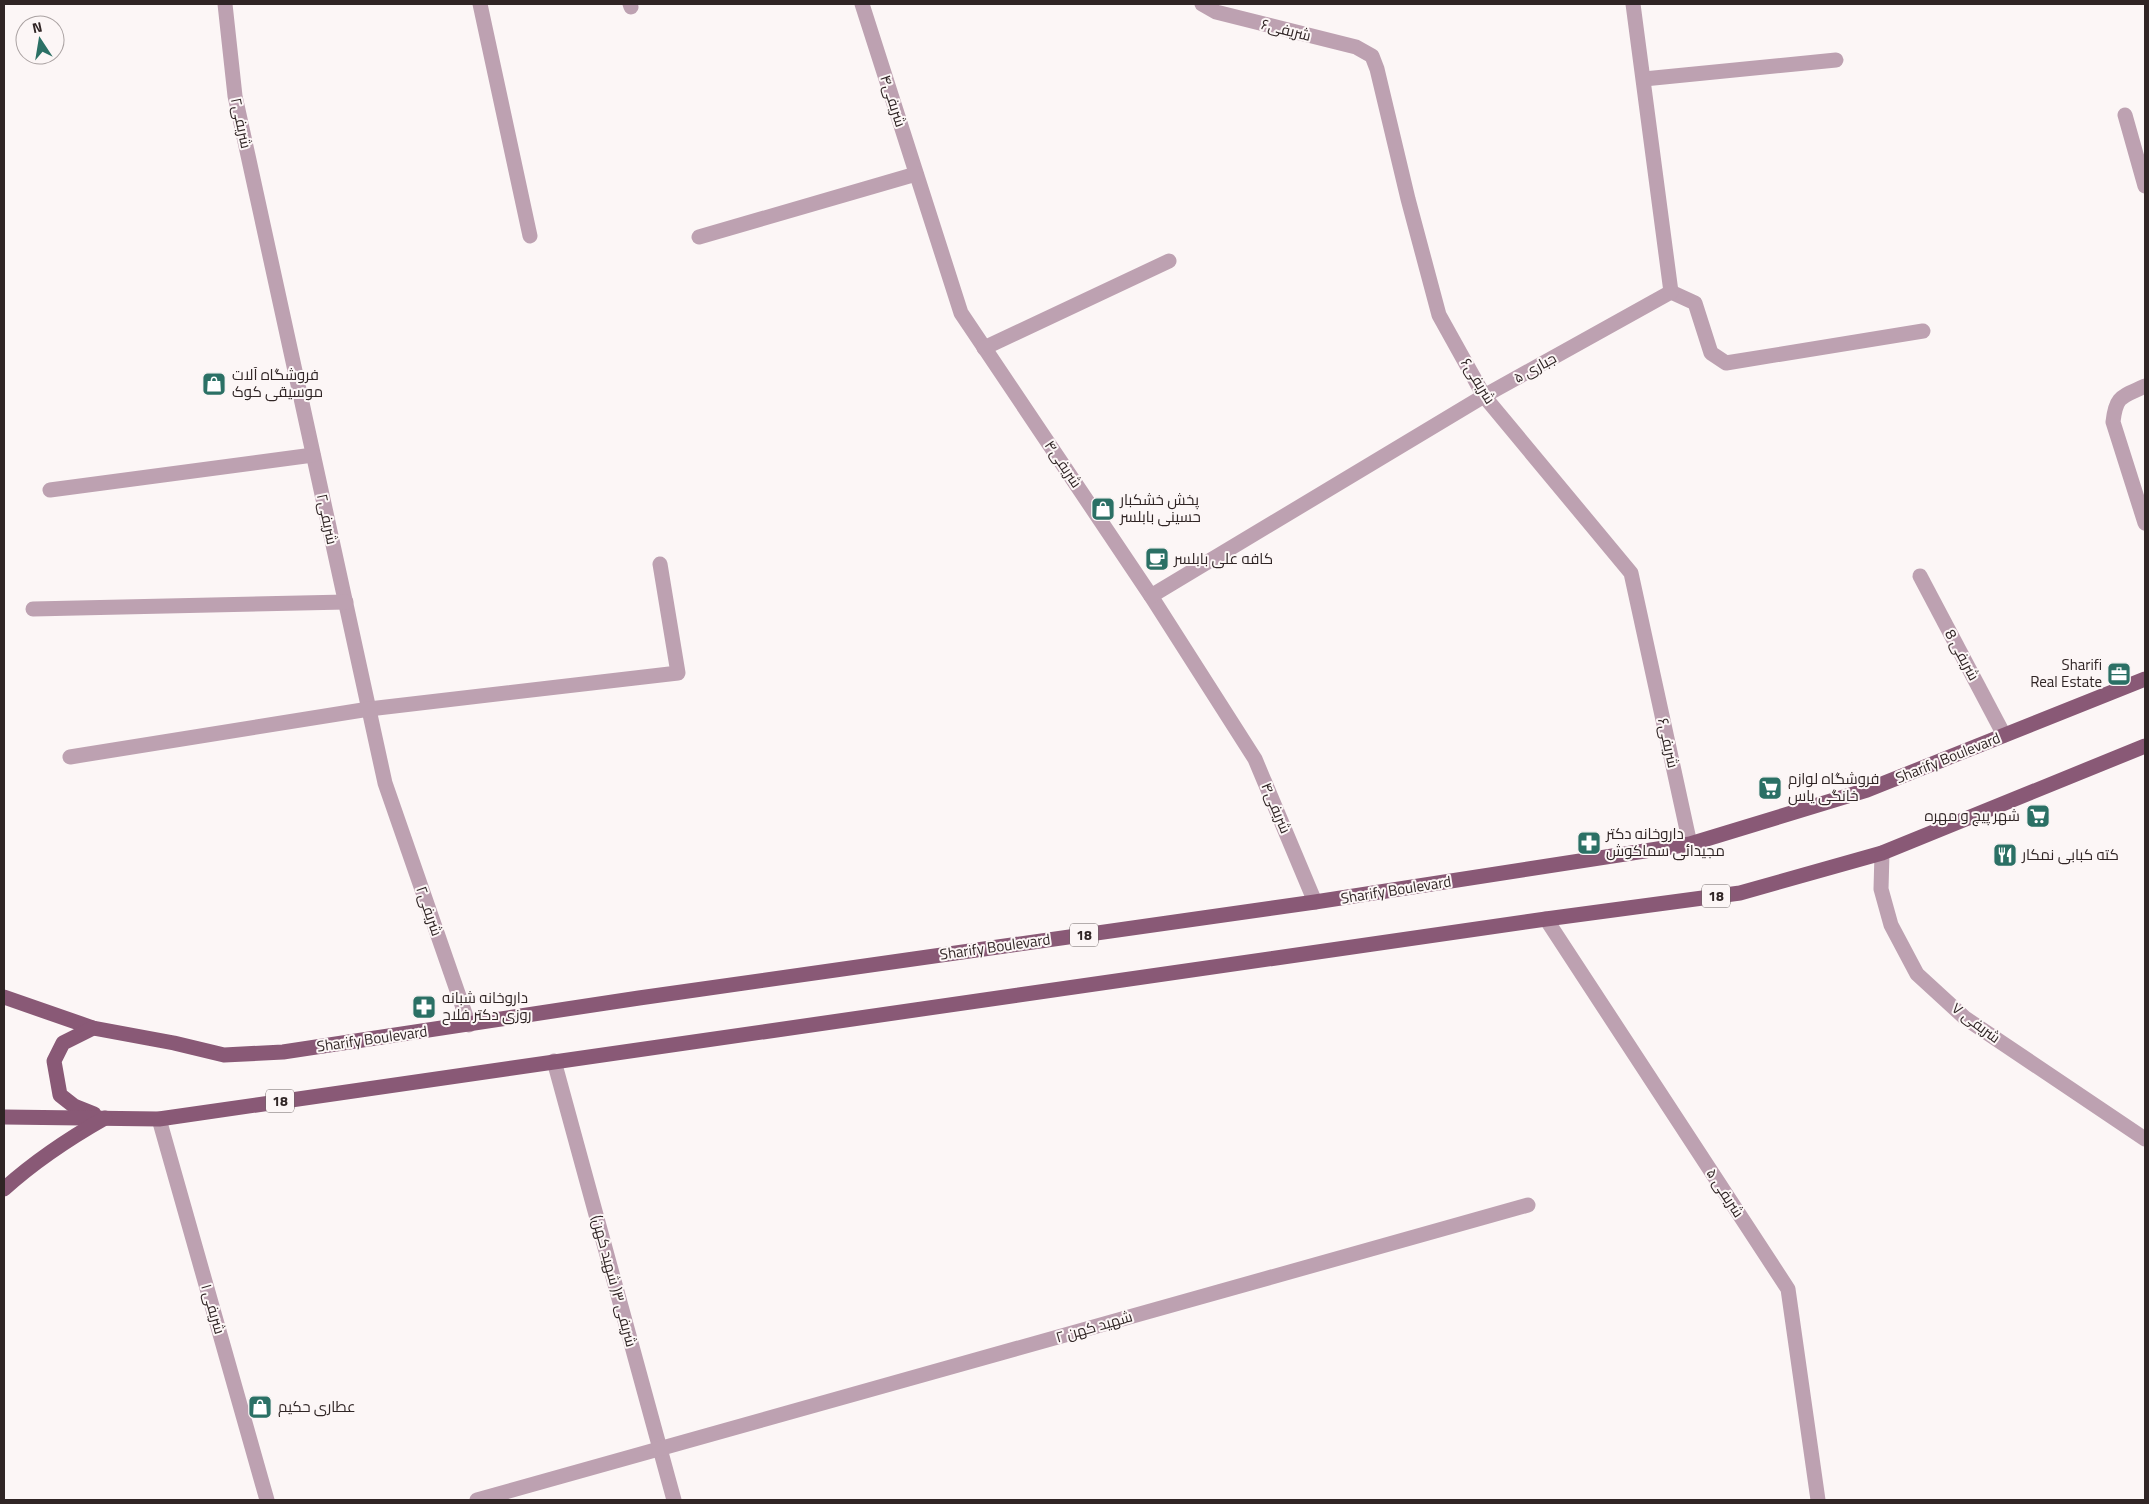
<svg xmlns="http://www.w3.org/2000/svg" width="2149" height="1504" font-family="'Titillium Web',Cairo,sans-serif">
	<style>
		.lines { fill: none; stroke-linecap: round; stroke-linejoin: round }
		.minor { stroke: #bda1b1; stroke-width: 15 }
		.major { stroke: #895976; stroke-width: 15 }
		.labels { text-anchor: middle; stroke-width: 4; stroke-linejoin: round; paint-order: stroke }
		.shield { fill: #fcf6f6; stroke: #6d6464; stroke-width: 1 }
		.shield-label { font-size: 14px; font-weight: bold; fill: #302525 }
		.street-label { font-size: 15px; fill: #302525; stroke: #fcf6f6 }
		.poi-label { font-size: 15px; fill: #302525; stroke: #fcf6f6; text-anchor: start }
	</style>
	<rect width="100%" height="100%" fill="#fcf6f6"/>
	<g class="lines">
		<!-- minor -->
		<g class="minor">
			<path d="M225 4 235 96 385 783 469 1025"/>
			<path d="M480 4 530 236"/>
			<path d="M630 4 631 7"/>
			<path d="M862 4 961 313 1151 596 1255 759 1315 902"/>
			<path d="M1202 4 1216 12 1356 47 1372 56 1377 69 1408 199 1439 315 1484 396 1631 573 1690 844"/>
			<path d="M1644 79 1836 60"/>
			<path d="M2125 115 2145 186"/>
			<path d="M699 237 916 174"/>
			<path d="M1671 292 1695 303 1711 353 1726 363 1923 331"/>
			<path d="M984 348 1169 261"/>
			<path d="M2145 386C2122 397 2116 395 2113 422L2145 523"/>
			<path d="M50 490 313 455"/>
			<path d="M1920 576 2004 735"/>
			<path d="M1151 596 1484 396 1671 292 1633 4"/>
			<path d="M33 609 346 602"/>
			<path d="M70 757 369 709 678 673 660 564"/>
			<path d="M1882 853 1881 889 1891 925 1917 974 1965 1018 2145 1139"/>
			<path d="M1546 919 1788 1289 1818 1500"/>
			<path d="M554 1061 674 1500"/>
			<path d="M159 1119 267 1500"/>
			<path d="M477 1500 1528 1205"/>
		</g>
		<!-- major -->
		<g class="major">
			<path d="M4 997 93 1028 174 1043 224 1055 283 1052 639 998 1315 902 1690 844 1867 790 2145 679"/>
			<path d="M93 1028 63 1043 54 1061 60 1095 74 1106 94 1114"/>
			<path d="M4 1117 159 1119 1546 919 1740 893 1882 853 2145 746"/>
			<path d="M4 1189C35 1161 68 1139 105 1118"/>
		</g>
	</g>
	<!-- icons -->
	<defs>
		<g id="shop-square" transform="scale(1.25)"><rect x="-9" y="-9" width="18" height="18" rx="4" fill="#2b7065" stroke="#fcf6f6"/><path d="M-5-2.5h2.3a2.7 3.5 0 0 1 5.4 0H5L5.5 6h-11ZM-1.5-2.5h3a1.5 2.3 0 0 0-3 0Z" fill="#fff"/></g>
		<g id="cafe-square" transform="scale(1.25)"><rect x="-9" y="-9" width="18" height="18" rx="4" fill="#2b7065" stroke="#fcf6f6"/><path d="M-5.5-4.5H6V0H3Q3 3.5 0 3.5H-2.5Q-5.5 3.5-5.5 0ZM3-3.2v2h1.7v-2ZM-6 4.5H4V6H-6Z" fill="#fff"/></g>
		<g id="office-square" transform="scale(1.25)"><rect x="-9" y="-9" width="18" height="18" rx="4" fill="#2b7065" stroke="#fcf6f6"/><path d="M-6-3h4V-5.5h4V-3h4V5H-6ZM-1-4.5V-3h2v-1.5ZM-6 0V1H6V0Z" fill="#fff"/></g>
		<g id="supermarket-square" transform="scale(1.25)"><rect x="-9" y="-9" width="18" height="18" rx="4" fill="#2b7065" stroke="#fcf6f6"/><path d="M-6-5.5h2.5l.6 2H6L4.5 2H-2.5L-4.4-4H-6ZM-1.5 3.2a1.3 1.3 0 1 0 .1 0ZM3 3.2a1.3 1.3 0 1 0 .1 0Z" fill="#fff"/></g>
		<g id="pharmacy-square" transform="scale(1.25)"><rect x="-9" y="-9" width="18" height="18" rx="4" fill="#2b7065" stroke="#fcf6f6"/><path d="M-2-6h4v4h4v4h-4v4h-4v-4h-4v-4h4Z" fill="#fff"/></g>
		<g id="restaurant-square" transform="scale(1.25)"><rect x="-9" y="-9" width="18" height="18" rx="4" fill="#2b7065" stroke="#fcf6f6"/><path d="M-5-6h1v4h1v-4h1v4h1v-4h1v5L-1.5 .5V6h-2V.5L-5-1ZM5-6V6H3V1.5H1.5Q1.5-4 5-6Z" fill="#fff"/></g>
	</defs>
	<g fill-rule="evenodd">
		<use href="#shop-square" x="214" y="384"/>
		<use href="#shop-square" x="1103" y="509"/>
		<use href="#cafe-square" x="1157" y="559"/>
		<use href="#office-square" x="2119" y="674"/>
		<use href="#supermarket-square" x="1770" y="788"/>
		<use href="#supermarket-square" x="2038" y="816"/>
		<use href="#pharmacy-square" x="1589" y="843"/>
		<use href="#restaurant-square" x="2005" y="855"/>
		<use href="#pharmacy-square" x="424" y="1007"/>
		<use href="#shop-square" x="260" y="1407"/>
	</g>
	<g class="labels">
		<!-- shield labels -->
		<g class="shield">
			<rect x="1702" y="884.5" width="28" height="23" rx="4"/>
			<rect x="1070" y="923.5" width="28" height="23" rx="4"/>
			<rect x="266" y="1089.5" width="28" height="23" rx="4"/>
		</g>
		<g class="shield-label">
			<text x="1716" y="901">18</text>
			<text x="1084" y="940">18</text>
			<text x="280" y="1106">18</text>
		</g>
		<!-- street labels -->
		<g class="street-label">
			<text transform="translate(1286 30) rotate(14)" y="5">شریفی۶</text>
			<text transform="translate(893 101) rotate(72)" y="5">شریفی۴</text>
			<text transform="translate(241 123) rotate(78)" y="5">شریفی۲</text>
			<text transform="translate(1535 368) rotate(-29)" y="5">جباری ۵</text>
			<text transform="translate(1478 381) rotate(58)" y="5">شریفی۶</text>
			<text transform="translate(1063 464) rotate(56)" y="5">شریفی۴</text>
			<text transform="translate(327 519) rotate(78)" y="5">شریفی۲</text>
			<text transform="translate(1962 655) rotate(62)" y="5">شریفی 8</text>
			<text transform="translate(1668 743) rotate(78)" y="5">شریفی۶</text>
			<text transform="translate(1948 758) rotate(-22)" y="5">Sharify Boulevard</text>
			<text transform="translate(1276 808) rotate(67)" y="5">شریفی۴</text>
			<text transform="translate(1396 890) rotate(-9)" y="5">Sharify Boulevard</text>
			<text transform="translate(429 911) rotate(71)" y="5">شریفی۲</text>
			<text transform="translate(995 947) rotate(-8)" y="5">Sharify Boulevard</text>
			<text transform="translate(1976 1023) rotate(37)" y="5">شریفی ۷</text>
			<text transform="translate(372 1039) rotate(-8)" y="5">Sharify Boulevard</text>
			<text transform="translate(1725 1193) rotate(57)" y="5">شریفی ۵</text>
			<text transform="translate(614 1281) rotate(75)" y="5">شریفی ۳( شهید کهن)</text>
			<text transform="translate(213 1309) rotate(74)" y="5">شریفی ۱</text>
			<text transform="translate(1094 1327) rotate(-16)" y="5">شهید کهن ۲</text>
		</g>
		<!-- poi labels -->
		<g class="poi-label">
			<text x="232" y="380">فروشگاه آلات<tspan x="232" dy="17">موسیقی کوک</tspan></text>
			<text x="1120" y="505">پخش خشکبار<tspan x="1120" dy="17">حسینی بابلسر</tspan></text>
			<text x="1174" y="564">کافه علی بابلسر</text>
			<text x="2102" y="670" text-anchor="end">Sharifi<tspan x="2102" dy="17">Real Estate</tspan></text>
			<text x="1788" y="784">فروشگاه لوازم<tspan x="1788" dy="17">خانگی یاس</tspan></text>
			<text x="2020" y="821" text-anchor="end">شهر پیچ و مهره</text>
			<text x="1606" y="839">داروخانه دکتر<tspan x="1606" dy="17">مجیدائی سماکوش</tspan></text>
			<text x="2022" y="860">کته کبابی نمکار</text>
			<text x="442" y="1003">داروخانه شبانه<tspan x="442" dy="17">روزی دکتر فلاح</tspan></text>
			<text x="278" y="1412">عطاری حکیم</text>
		</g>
	</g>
	<!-- border -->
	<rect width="2149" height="1504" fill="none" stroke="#302525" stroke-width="10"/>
	<!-- north arrow -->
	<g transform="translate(40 40) rotate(348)"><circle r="24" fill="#fcf6f6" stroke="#aaa2a2"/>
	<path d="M0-4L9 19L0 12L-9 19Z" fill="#2b7065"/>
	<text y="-8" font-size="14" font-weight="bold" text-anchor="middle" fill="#302525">N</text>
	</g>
</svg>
